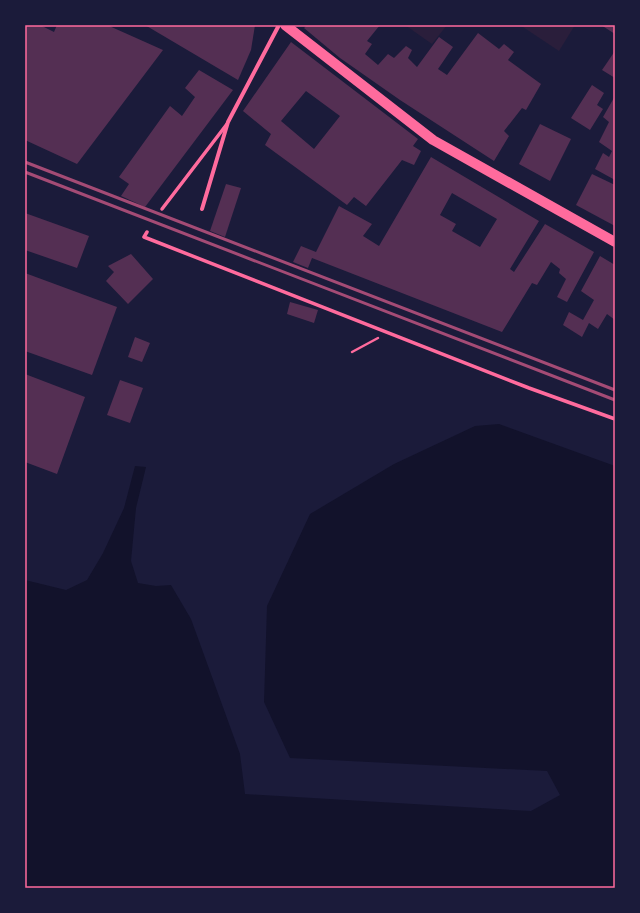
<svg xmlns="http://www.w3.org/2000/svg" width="640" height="913" font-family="'Asap Condensed',sans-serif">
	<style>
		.green { fill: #2a1e3b }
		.water { fill: #12122b }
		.building { fill: #542f53; fill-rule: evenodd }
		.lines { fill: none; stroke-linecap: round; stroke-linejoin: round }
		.path { stroke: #ff6b9d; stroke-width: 2.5 }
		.pedestrian { stroke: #ff6b9d; stroke-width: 3.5 }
		.minor { stroke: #ff6b9d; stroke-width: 4 }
		.primary { stroke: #ff6b9d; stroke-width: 10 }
		.rail { stroke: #a44b75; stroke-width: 3 }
		.neatline { fill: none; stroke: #ff6b9d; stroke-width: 1.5 }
	</style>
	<rect width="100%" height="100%" fill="#1b1b3a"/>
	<!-- green -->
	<g class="green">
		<path d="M405 25H447L432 44Z"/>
		<path d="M520 25H575L559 51Z"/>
	</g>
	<!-- water -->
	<path class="water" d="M499 424 615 466V888H25V580L66 590 87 580 103 553 124 508 135 466 146 467 136 508 131 561 138 583 156 586 171 585 191 619 240 754 245 794 531 811 560 795 547 771 290 758 264 702 267 606 310 514 394 464 475 426Z"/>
	<!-- building -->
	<g class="building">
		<path d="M25 25H40L54 32 57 25H107L163 50 77 164 25 140Z"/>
		<path d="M145 25H255L251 50 238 80Z"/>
		<path d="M307 25H380L367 41 372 44 365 54 378 65 388 54 394 58 406 46 412 50 408 58 417 67 439 37 453 47 438 69 447 75 478 33 499 49 504 44 514 52 508 60 541 84 526 110 522 108 504 131 509 136 494 161 400 100 340 58 304 28Z"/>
		<path d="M601 25H615V34Z"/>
		<path d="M291 42 418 139 413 146 421 151 414 165 402 160 366 206 354 197 347 205 265 145 271 134 243 111ZM306 91 340 116 314 149 281 121Z"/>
		<path d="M615 51V78L602 70Z"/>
		<path d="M199 70 233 90 145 207 121 196 129 184 119 177 170 106 182 116 195 97 185 88Z"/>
		<path d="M592 85 604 93 597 105 603 109 590 130 571 118Z"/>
		<path d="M615 96V180L595 169 603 153 609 157 612 151 599 142 609 122 603 117Z"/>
		<path d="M540 124 571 139 550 181 519 164Z"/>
		<path d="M431 157 539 221 510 269 514 272 545 224 594 252 567 302 557 297 566 279 559 273 560 269 551 262 537 285 532 283 502 332 312 258 308 268 293 262 301 246 316 252 339 206 372 224 363 236 379 246ZM452 193 497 219 480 247 452 231 456 224 440 215Z"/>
		<path d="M592 174 615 185V226L576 205Z"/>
		<path d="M226 184 241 188 225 237 210 231Z"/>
		<path d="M25 213 89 236 77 268 25 250Z"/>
		<path d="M131 254 153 279 128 304 106 281 114 272 108 266Z"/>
		<path d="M600 256 615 265V320L607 314 598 329 589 323 582 337 563 325 569 312 583 320 594 300 581 291Z"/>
		<path d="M25 273 117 307 92 375 25 351Z"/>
		<path d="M290 302 318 310 314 323 287 314Z"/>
		<path d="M135 337 150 343 142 362 128 357Z"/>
		<path d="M25 374 85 397 57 474 25 462Z"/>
		<path d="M120 380 143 388 130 423 107 415Z"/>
	</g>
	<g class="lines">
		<!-- path -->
		<path class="path" d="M352 352 378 338"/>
		<!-- pedestrian -->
		<g class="pedestrian">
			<path d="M162 209 227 124"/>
			<path d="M147 232 144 237 529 388 615 419"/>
		</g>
		<!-- minor -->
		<path class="minor" d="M202 209 228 122 279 25"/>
		<!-- primary -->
		<path class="primary" d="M285 25 433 140 615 242"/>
		<!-- rail -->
		<g class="rail">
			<path d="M25 162 615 390"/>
			<path d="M25 172 615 400"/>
		</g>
	</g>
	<!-- border -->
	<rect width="640" height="913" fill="none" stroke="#1b1b3a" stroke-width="52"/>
	<rect x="26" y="26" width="588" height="861" class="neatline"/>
</svg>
